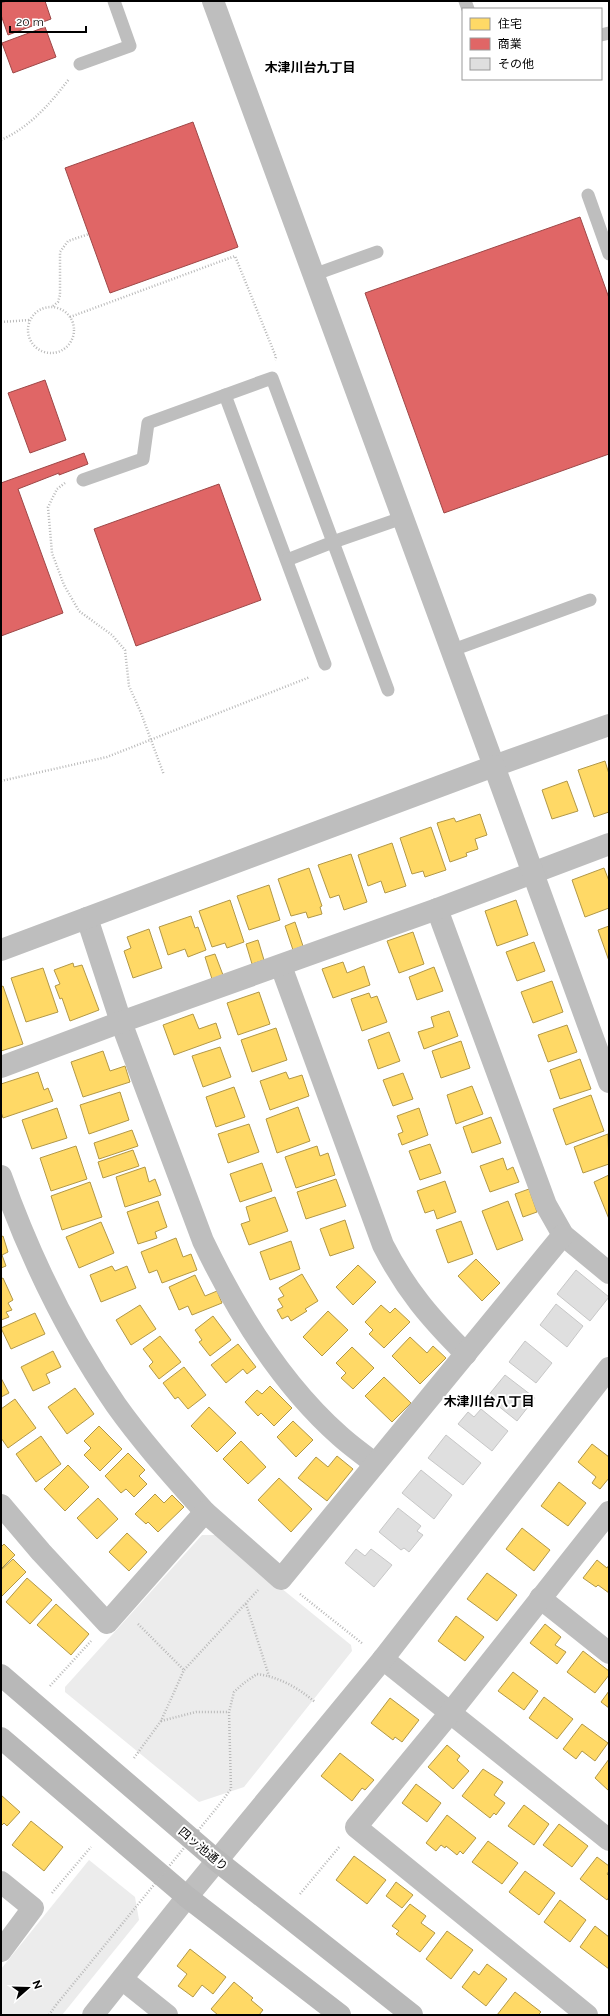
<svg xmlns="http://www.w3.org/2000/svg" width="610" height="2016" font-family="Raleway,'Noto Sans JP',sans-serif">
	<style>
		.green { fill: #ececec }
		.homes { fill: #ffd966; stroke: #b29847 }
		.shops { fill: #e06666; stroke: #9d4747 }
		.building { fill: #dfdfdf; stroke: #c7c7c7 }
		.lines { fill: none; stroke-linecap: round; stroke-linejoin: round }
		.path { stroke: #b9b9b9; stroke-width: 2.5; stroke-dasharray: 1 2; stroke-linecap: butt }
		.service { stroke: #bebebe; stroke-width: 13 }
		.minor { stroke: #bebebe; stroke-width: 22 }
		.tertiary { stroke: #bebebe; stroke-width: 22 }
		.secondary { stroke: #b8b8b8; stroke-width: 22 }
		.path-bridge { stroke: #b9b9b9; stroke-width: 2.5; stroke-dasharray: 1 2; stroke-linecap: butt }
		.labels { text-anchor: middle; stroke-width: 4; stroke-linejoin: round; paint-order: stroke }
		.street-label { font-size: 12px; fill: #000; stroke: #fff }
		.neighbourhood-label { font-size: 13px; font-weight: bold; fill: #000; stroke: #fff }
	</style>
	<rect width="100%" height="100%" fill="#fff"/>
	<!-- green -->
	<g class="green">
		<path d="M202 1535H216L351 1645 352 1651 244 1787 199 1802 65 1692V1687Z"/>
		<path d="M89 1860 135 1897 139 1920 62 2015H1V1969Z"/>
	</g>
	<!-- homes -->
	<g class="homes">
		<path d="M605 761 609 774V812L594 817 578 770Z"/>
		<path d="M567 781 578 811 552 819 542 790Z"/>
		<path d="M480 814 487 835 475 839 478 849 466 853 467 856 450 862 437 823 454 818 456 822Z"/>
		<path d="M431 827 446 870 425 877 423 871 412 874 400 838Z"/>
		<path d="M392 843 406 886 385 893 381 881 368 886 358 855Z"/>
		<path d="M351 854 367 902 344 910 339 895 330 898 318 865Z"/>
		<path d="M309 868 322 906 320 907 322 914 308 918 306 912 291 916 278 879Z"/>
		<path d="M604 868 609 881V908L585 917 572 880Z"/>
		<path d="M269 885 280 920 249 930 237 896Z"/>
		<path d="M230 900 244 942 227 948 225 943 212 947 199 911Z"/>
		<path d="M516 900 528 935 497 946 485 911Z"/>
		<path d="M191 916 195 928 198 927 206 950 188 957 185 949 168 955 159 927Z"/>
		<path d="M295 922 303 946 293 950 285 926Z"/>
		<path d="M609 926V961L598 930Z"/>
		<path d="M149 929 162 968 133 978 124 951 131 948 127 937Z"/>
		<path d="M413 932 424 964 399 973 387 941Z"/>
		<path d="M258 940 264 960 252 964 246 944Z"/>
		<path d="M534 942 545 971 517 981 506 952Z"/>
		<path d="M215 954 223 975 212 979 205 957Z"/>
		<path d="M343 962 347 973 364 966 370 985 333 998 322 969Z"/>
		<path d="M73 963 74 967 82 965 99 1010 70 1021 62 998 60 999 55 986 60 984 54 970Z"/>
		<path d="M434 967 443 991 417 1000 409 977Z"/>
		<path d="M43 968 58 1012 26 1022 11 978Z"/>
		<path d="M552 981 563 1012 533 1023 521 992Z"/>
		<path d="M3 986 23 1044 1 1051V987Z"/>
		<path d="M259 992 270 1024 238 1035 227 1003Z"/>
		<path d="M369 993 371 998 377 996 387 1022 362 1031 351 999Z"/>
		<path d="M449 1011 458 1036 424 1049 418 1032 434 1027 431 1017Z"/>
		<path d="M193 1014 199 1029 216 1023 221 1038 174 1055 163 1025Z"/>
		<path d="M567 1025 577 1052 548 1062 538 1035Z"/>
		<path d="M276 1028 287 1060 252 1072 241 1040Z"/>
		<path d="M389 1032 400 1061 378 1069 368 1040Z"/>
		<path d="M461 1041 470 1068 441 1078 432 1051Z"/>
		<path d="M220 1047 231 1077 203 1087 192 1056Z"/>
		<path d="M103 1051 110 1071 125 1066 130 1082 83 1097 71 1062Z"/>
		<path d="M580 1059 591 1089 560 1099 550 1070Z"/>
		<path d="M38 1072 44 1090 48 1088 53 1101 3 1118 1 1112V1084Z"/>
		<path d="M286 1072 289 1079 302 1075 309 1096 270 1110 260 1081Z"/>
		<path d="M403 1073 413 1099 393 1106 383 1080Z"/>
		<path d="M472 1086 483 1114 456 1124 447 1095Z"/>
		<path d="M234 1087 245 1117 216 1127 206 1097Z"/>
		<path d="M120 1092 129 1120 89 1134 80 1105Z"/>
		<path d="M591 1095 604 1131 566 1145 553 1109Z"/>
		<path d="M298 1107 310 1141 277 1153 266 1119Z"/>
		<path d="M57 1108 67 1138 32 1149 22 1120Z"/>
		<path d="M419 1108 428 1135 402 1145 398 1134 403 1132 397 1116Z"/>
		<path d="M491 1117 501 1143 472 1153 463 1127Z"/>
		<path d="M249 1124 259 1152 228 1163 218 1134Z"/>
		<path d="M132 1130 138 1146 99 1159 94 1143Z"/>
		<path d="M608 1134 609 1164 583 1173 574 1147Z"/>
		<path d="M430 1144 441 1173 420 1180 409 1151Z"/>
		<path d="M76 1146 87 1179 51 1191 40 1158Z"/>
		<path d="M317 1146 320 1156 328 1153 335 1175 296 1188 285 1157Z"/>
		<path d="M133 1150 139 1166 103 1178 98 1162Z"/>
		<path d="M503 1158 507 1170 513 1167 519 1182 490 1192 480 1166Z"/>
		<path d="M262 1163 272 1191 240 1202 230 1174Z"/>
		<path d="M145 1167 149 1182 155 1179 161 1195 125 1207 116 1177Z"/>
		<path d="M609 1175V1219L594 1182Z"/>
		<path d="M336 1179 346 1206 306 1219 297 1192Z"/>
		<path d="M445 1181 456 1212 437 1219 434 1210 425 1213 417 1191Z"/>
		<path d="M90 1182 102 1217 62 1230 51 1196Z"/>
		<path d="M529 1189 537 1212 523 1217 515 1194Z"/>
		<path d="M275 1197 288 1231 249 1245 241 1224 250 1221 246 1207Z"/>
		<path d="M158 1201 167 1227 155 1232 157 1238 138 1244 127 1212Z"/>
		<path d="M508 1201 523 1240 497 1250 482 1211Z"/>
		<path d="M345 1220 354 1248 330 1256 320 1229Z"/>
		<path d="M461 1221 473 1254 448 1263 436 1230Z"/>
		<path d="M101 1222 114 1253 79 1268 66 1237Z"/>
		<path d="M3 1236 8 1252 2 1255 6 1266 1 1268V1237Z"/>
		<path d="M176 1238 183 1257 191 1254 197 1270 162 1283 157 1270 149 1273 141 1252Z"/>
		<path d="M291 1241 300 1269 270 1280 260 1252Z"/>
		<path d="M476 1259 500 1283 482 1301 458 1276Z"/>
		<path d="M358 1265 376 1282 353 1305 336 1287Z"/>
		<path d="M112 1266 115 1271 127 1266 136 1288 101 1302 90 1275Z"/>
		<path d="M302 1274 318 1301 305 1309 307 1311 291 1321 288 1316 282 1319 277 1310 283 1307 278 1299 284 1296 279 1288Z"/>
		<path d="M195 1275 205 1296 217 1291 222 1303 192 1315 188 1306 179 1310 169 1287Z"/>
		<path d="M3 1278 13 1300 8 1303 12 1310 6 1312 9 1317 1 1320V1279Z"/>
		<path d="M140 1305 156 1329 131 1345 116 1320Z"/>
		<path d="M381 1305 390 1313 395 1308 410 1322 384 1348 369 1334 373 1330 365 1322Z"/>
		<path d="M328 1311 348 1330 322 1356 303 1337Z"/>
		<path d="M35 1313 45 1334 11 1349 1 1328Z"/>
		<path d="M213 1316 231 1340 210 1356 199 1342 202 1340 195 1330Z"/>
		<path d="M160 1336 181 1362 159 1379 149 1366 153 1362 143 1349Z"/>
		<path d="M410 1337 427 1353 433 1346 446 1358 420 1384 392 1356Z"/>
		<path d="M238 1344 256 1367 247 1374 243 1369 226 1383 211 1365Z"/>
		<path d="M352 1347 374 1368 353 1389 341 1378 346 1373 336 1363Z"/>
		<path d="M53 1351 61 1367 46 1374 50 1383 33 1391 21 1367Z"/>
		<path d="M184 1367 206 1395 188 1409 178 1397 175 1399 163 1383Z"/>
		<path d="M384 1377 411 1403 392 1422 365 1396Z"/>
		<path d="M1 1378 9 1393 1 1397Z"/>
		<path d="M270 1386 292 1408 274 1426 261 1413 258 1416 245 1402 257 1390 262 1394Z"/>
		<path d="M75 1388 94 1414 67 1434 48 1407Z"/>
		<path d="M15 1399 36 1428 8 1448 1 1438V1409Z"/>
		<path d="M209 1407 236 1433 217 1452 191 1426Z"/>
		<path d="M293 1421 313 1440 296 1457 277 1437Z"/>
		<path d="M99 1426 122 1449 100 1471 84 1455 91 1448 84 1441Z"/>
		<path d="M41 1436 61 1464 36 1482 16 1454Z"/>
		<path d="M241 1441 266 1467 248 1484 223 1459Z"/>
		<path d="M592 1444 609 1457V1478L600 1489 592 1483 596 1477 578 1462Z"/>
		<path d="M128 1453 145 1470 139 1476 147 1484 134 1497 126 1489 121 1493 105 1476Z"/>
		<path d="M337 1456 353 1469 327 1501 298 1478 316 1457 328 1467Z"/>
		<path d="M68 1465 89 1487 65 1511 44 1489Z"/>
		<path d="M279 1478 312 1509 291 1532 258 1500Z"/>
		<path d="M559 1482 586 1503 568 1526 541 1506Z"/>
		<path d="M155 1494 164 1503 172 1495 184 1507 158 1532 148 1522 146 1524 135 1514Z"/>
		<path d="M98 1498 118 1519 97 1539 77 1518Z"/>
		<path d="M522 1528 550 1550 534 1571 506 1549Z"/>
		<path d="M127 1533 147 1552 129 1571 109 1552Z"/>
		<path d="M4 1544 15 1555 1 1569V1547Z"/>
		<path d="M13 1559 26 1572 1 1597V1570Z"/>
		<path d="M597 1560 607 1568 609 1565V1593L598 1585 596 1587 583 1578Z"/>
		<path d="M487 1573 517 1595 497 1621 467 1599Z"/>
		<path d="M27 1578 52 1600 30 1624 6 1602Z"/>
		<path d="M56 1604 89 1634 71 1655 37 1625Z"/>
		<path d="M456 1616 484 1637 465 1661 438 1641Z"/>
		<path d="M545 1624 561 1637 555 1645 566 1652 557 1664 530 1643Z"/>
		<path d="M583 1651 609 1671V1675L595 1693 567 1672Z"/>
		<path d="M513 1672 538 1691 524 1710 498 1691Z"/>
		<path d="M609 1691V1708L601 1702Z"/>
		<path d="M544 1697 573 1719 557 1739 529 1718Z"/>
		<path d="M390 1698 419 1720 402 1742 395 1737 393 1740 371 1723Z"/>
		<path d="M582 1724 608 1743 595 1761 582 1751 576 1759 563 1749Z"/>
		<path d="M447 1745 460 1756 457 1760 469 1771 453 1789 428 1767Z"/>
		<path d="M340 1753 374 1780 365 1790 362 1788 352 1801 321 1776Z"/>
		<path d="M609 1759V1791L595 1778Z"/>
		<path d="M483 1769 503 1782 494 1795 505 1803 496 1815 494 1813 490 1818 462 1796Z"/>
		<path d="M416 1784 441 1803 427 1822 402 1803Z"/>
		<path d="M1 1795 20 1812 7 1826 4 1823 1 1826Z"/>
		<path d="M524 1805 549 1824 534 1845 508 1826Z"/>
		<path d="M447 1815 476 1838 463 1854 460 1851 457 1855 446 1846 445 1848 441 1845 436 1851 426 1843Z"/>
		<path d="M31 1821 63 1847 44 1871 12 1845Z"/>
		<path d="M559 1824 588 1846 572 1867 543 1845Z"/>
		<path d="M488 1841 518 1863 502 1884 472 1862Z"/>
		<path d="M354 1856 386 1880 367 1904 336 1880Z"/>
		<path d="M597 1857 609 1866V1871L607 1874 609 1876V1897L607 1900 580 1879Z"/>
		<path d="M525 1871 555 1893 539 1915 509 1892Z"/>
		<path d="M396 1882 413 1895 402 1908 386 1896Z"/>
		<path d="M560 1900 586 1920 570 1942 544 1922Z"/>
		<path d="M410 1904 426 1916 421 1923 435 1933 420 1952 396 1934 399 1931 392 1926Z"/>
		<path d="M595 1926 609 1937V1969L580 1947Z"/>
		<path d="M447 1931 473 1950 451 1979 426 1959Z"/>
		<path d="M190 1949 226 1977 213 1994 202 1985 193 1997 178 1986 187 1974 177 1966Z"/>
		<path d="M487 1964 507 1979 486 2006 462 1987 474 1971 479 1975Z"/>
		<path d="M234 1982 253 1998 251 2000 263 2010 259 2015H218L211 2009Z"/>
		<path d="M515 1992 541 2012 538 2015H497Z"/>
	</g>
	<!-- shops -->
	<g class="shops">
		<path d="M7 1H45L51 19 8 35 1 15V3Z"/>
		<path d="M45 27 56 57 13 73 2 43Z"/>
		<path d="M193 122 238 247 110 293 65 168Z"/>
		<path d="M580 217 609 298V454L444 513 365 293Z"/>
		<path d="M45 380 66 440 30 453 8 393Z"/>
		<path d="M84 453 88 464 59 475V473L18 489 63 613 1 636V483Z"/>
		<path d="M219 484 261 600 136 646 94 529Z"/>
	</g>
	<!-- building -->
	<g class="building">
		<path d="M576 1270 609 1297 590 1321 557 1294Z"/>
		<path d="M556 1304 583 1326 567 1347 540 1325Z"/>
		<path d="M525 1341 552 1363 536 1383 509 1362Z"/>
		<path d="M505 1375 535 1398 517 1421 487 1397Z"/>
		<path d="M481 1409 508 1431 492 1451 458 1424 468 1412 474 1417Z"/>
		<path d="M446 1435 481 1463 463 1485 428 1458Z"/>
		<path d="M421 1470 452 1495 434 1519 402 1493Z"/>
		<path d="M398 1508 421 1526 417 1531 423 1535 409 1552 404 1548 401 1550 379 1532Z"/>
		<path d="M356 1549 365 1556 371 1549 392 1565 374 1587 345 1563Z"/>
	</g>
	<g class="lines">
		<!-- path -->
		<g class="path">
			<path d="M1 140C30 127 50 104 69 79"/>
			<path d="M53 306 58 302 60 295V252L68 241 89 234"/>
			<circle cx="51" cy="330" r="23"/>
			<path d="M70 317 235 256 276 357 275 360"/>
			<path d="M1 322 30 320"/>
			<path d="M65 483 57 489 48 507 52 553 64 585 79 611 112 635 125 650 129 686 141 713 164 775"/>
			<path d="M1 781 107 757 310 677"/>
			<path d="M300 1594 363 1644"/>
			<path d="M246 1604 269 1676"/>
			<path d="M138 1624 184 1670"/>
			<path d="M50 1686 91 1641"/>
			<path d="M161 1721 196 1712H229"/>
			<path d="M134 1758 161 1721 184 1670 258 1590"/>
			<path d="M219 1805 231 1789 229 1712 234 1692 244 1683 257 1674C279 1677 297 1687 315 1702"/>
			<path d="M52 1893 91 1847"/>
			<path d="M300 1894 340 1846"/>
			<path d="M49 2015 56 2005"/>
		</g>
		<!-- service -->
		<g class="service">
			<path d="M465 1 468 9"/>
			<path d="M601 35 609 33"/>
			<path d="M80 64 130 46 114 1"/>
			<path d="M588 195 609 254"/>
			<path d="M313 275 377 252"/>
			<path d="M225 395 325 664"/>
			<path d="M83 480 143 459 148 423 272 378 333 542 402 518"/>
			<path d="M287 560 333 542 388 690"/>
			<path d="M450 651 590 600"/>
		</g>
		<!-- minor -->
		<g class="minor">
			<path d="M437 909 546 1205 563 1235 609 1273"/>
			<path d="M87 918 121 1022 203 1241C237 1312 280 1383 340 1436 351 1446 364 1455 375 1464"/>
			<path d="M281 966 383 1245C406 1290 430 1318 466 1354"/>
			<path d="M1 1067 121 1022 437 909 609 844"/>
			<path d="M1 1176C30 1257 67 1334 116 1405 143 1443 174 1477 205 1512"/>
			<path d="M1 1505 41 1552 107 1623 205 1512 281 1579 563 1235"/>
			<path d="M540 1598 609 1653"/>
			<path d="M383 1659 609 1840"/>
			<path d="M1 1882 33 1908 1 1951"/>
			<path d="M122 1979 167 2015"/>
			<path d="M93 2015 187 1897"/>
			<path d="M587 2015 356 1827 450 1713 609 1512"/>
		</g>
		<!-- tertiary -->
		<g class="tertiary">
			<path d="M213 1 494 766 609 725"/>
			<path d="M1 950 494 766 609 1082"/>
			<path d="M187 1897 383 1659 609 1368"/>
		</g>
		<!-- secondary -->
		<g class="secondary">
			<path d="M1 1675 216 1860 412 2015"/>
			<path d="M1 1738 187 1897 340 2015"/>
		</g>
		<!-- path-bridge -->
		<path class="path-bridge" d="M56 2005 219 1805"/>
	</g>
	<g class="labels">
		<!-- street labels -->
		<g class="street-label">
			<text transform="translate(203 1849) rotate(40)" y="4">四ッ池通り</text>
		</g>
		<!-- neighbourhood labels -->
		<g class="neighbourhood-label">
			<text x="310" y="72">木津川台九丁目</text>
			<text x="489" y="1406">木津川台八丁目</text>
		</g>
	</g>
	<!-- border -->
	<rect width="610" height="2016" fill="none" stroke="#000000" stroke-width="4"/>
	<!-- legend -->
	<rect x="462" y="8" width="140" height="72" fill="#ffffff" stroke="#999999"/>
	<rect x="470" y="18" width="20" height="12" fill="#ffd966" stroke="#999999"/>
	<text x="498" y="28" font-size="12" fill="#000000">住宅</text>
	<rect x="470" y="38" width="20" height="12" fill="#e06666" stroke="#999999"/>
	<text x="498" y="48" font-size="12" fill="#000000">商業</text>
	<rect x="470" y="58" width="20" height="12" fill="#dfdfdf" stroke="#999999"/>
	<text x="498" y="68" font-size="12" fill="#000000">その他</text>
	<!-- north arrow -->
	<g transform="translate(28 1988) rotate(70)" stroke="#ffffff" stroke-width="3" paint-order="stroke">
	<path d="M0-3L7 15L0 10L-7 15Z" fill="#000000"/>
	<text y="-6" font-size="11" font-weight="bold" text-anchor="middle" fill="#000000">N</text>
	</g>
	<!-- scale -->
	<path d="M10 26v6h76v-6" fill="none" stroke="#000000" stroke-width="2"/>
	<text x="16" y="26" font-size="12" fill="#000000" stroke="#ffffff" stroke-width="3" paint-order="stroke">20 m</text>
</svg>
